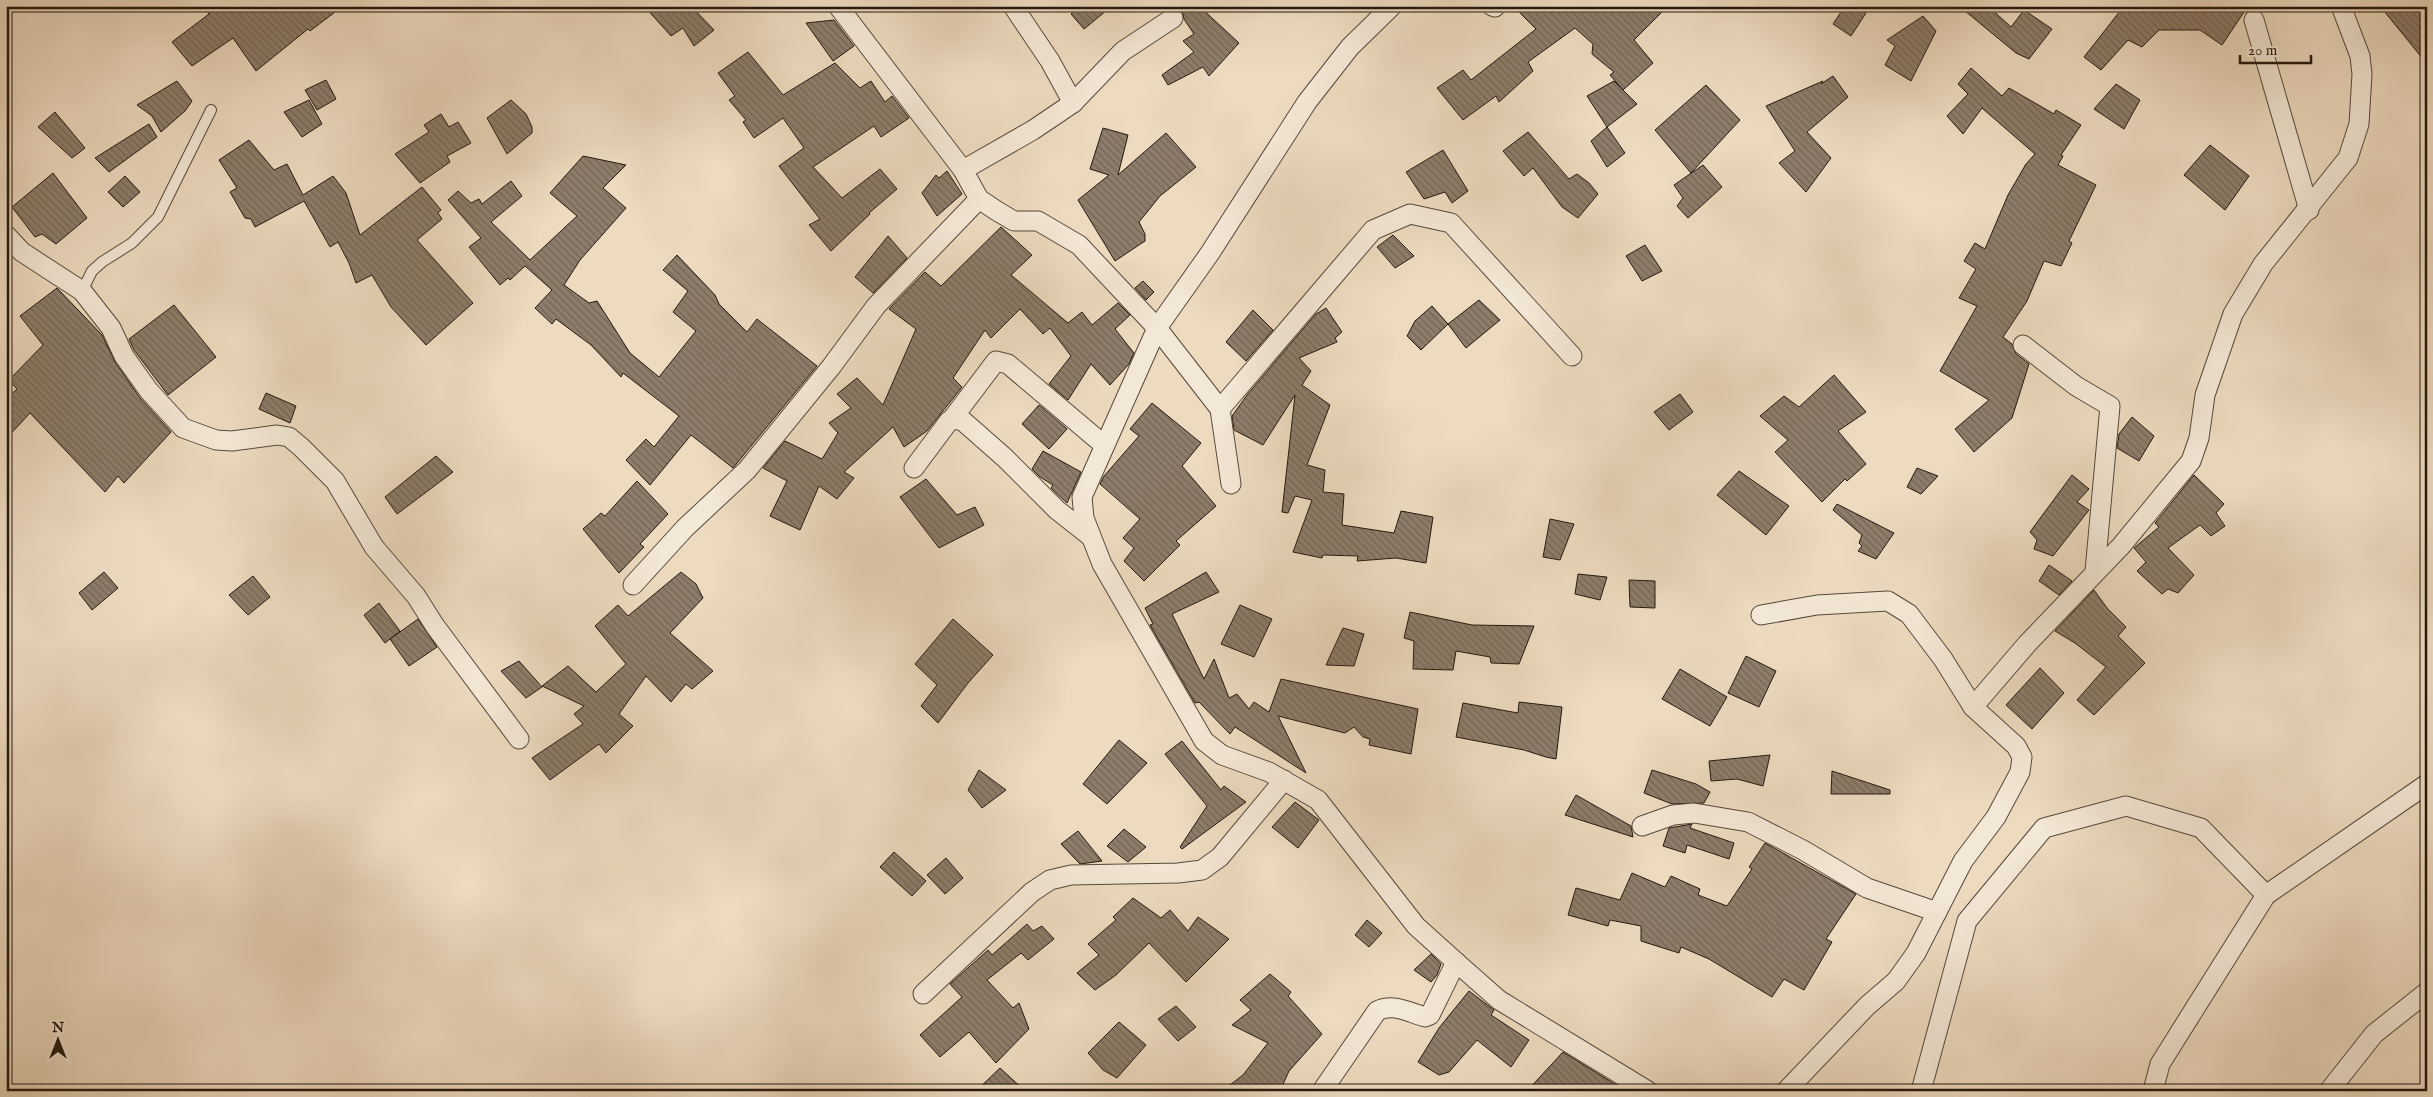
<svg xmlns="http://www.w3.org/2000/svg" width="2433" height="1097" font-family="'IM FELL English',serif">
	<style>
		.building { fill: url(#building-back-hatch); stroke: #24190f }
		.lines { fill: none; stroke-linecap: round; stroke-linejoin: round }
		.lane-casing { stroke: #56493b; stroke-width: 12 }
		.street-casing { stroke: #56493b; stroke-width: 21 }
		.lane { stroke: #f3e7d5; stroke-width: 10 }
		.street { stroke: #f3e7d5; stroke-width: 19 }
	</style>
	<defs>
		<pattern id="building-back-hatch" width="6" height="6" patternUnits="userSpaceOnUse" patternTransform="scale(1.25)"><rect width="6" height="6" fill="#8d7d6b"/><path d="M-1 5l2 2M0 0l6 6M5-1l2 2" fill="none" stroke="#736656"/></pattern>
	</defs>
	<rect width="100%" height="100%" fill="#eddabf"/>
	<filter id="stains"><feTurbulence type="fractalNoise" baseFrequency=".004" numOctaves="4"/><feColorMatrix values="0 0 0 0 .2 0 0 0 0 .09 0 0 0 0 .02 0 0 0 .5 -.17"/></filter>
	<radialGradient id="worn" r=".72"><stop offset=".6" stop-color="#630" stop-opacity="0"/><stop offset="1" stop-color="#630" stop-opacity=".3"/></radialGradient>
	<!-- building -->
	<g class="building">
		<path d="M203 6H343L310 31 308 29 256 71 233 38 192 66 172 42 209 14Z"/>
		<path d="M644 6H691L714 30 694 46 683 28 671 36Z"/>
		<path d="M1081 6H1112L1084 29 1071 14Z"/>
		<path d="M1174 6H1199L1239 43 1209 76 1203 67 1168 85 1162 75 1194 52 1183 41 1194 34 1184 19 1182 11Z"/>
		<path d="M1513 6H1668L1634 40 1653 63 1623 90 1610 75 1614 72 1592 54 1593 44 1575 28 1528 62 1533 71 1499 102 1496 96 1463 120 1437 88 1463 70 1471 80 1536 29Z"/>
		<path d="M1845 6 1866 13 1851 36 1833 24Z"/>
		<path d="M1959 6H1988L2011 27 2024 10 2052 29 2029 59 2016 53Z"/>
		<path d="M2124 6H2248L2222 45 2200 30H2159L2142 47 2128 40 2101 70 2084 57Z"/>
		<path d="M2380 6H2427V64Z"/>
		<path d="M1923 16 1936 31 1911 81 1885 65 1895 46 1887 40Z"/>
		<path d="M834 20 854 46 833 61 806 23Z"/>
		<path d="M748 52 783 95 835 63 860 88 871 81 885 102 892 96 909 118 881 137 874 126 813 167 842 198 880 169 897 189 869 213 870 214 831 251 809 225 820 219 779 166 804 148 783 118 754 138 743 122 746 120 729 100 735 96 718 73Z"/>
		<path d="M1971 68 2002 96 2009 88 2054 114 2056 110 2081 125 2061 155 2063 156 2058 165 2096 185 2069 241 2072 243 2061 266 2044 261 2027 301 2003 337 2012 344 2016 354 2029 364 2012 418 1974 452 1955 429 1989 400 1940 371 1977 306 1959 298 1976 269 1964 261 1975 243 1985 249 2008 195 2026 164 2035 154 1982 108 1963 134 1947 116 1968 94 1958 84Z"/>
		<path d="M1833 76 1848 97 1807 132 1831 158 1806 192 1779 163 1795 151 1766 106 1823 81 1821 84Z"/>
		<path d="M326 80 336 99 317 110 305 90Z"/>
		<path d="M177 81 192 101 185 111 161 132 152 116 137 105Z"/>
		<path d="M1614 81 1637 104 1607 127 1587 96Z"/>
		<path d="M2116 84 2140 100 2124 129 2094 109Z"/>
		<path d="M1706 85 1740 120 1691 173 1655 130Z"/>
		<path d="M309 100 322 124 302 137 284 112Z"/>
		<path d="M511 100 526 114 532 127V133L507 154 487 118Z"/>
		<path d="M55 112 85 148 72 158 38 127Z"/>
		<path d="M441 114 449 127 458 122 471 143 447 156 450 162 420 183 395 154 429 132 424 125Z"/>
		<path d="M149 124 157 137 109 172 95 158Z"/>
		<path d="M1607 127 1625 153 1607 167 1591 141Z"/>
		<path d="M1103 128 1128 135 1118 175 1166 133 1196 167 1160 196 1139 222 1145 234V241L1115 261 1078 200 1109 175 1090 169Z"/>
		<path d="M1528 132 1569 179 1577 174 1589 183 1598 194 1578 218 1562 207 1533 168 1524 176 1503 151Z"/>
		<path d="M249 140 274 170 287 164 303 195 333 176 346 193 360 235 422 187 441 210 438 213 442 219 417 240 473 303 426 345 391 307 372 275 356 283 349 263 338 242 330 247 304 201 255 227 251 219 245 218 230 192 237 188 219 160Z"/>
		<path d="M2210 145 2249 176 2225 210 2184 175Z"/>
		<path d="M1443 150 1468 191 1452 203 1445 192 1424 199 1406 172Z"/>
		<path d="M583 156 626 165 603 188 626 208 580 260 564 285 589 303 597 301 630 353 659 377 696 331 673 312 688 291 663 270 677 255 715 295 719 304 747 332 757 319 817 366 733 468 691 435 650 485 626 460 646 439 654 447 679 416 623 373 621 377 591 345 556 319 552 324 535 308 552 290 525 266 510 280 508 278 500 285 469 247 481 238 448 200 458 191 471 203 479 199 482 204 511 181 522 196 491 222 530 260 577 216 550 193Z"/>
		<path d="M1703 165 1722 187 1688 218 1677 206 1683 198 1674 185Z"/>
		<path d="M947 171 962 194 937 216 922 193 936 175 939 178Z"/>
		<path d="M53 173 87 218 56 244 42 234 35 237 12 207Z"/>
		<path d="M125 176 140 192 123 207 108 192Z"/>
		<path d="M1001 227 1032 255 1011 275 1068 323 1082 312 1092 325 1118 303 1130 315 1115 329 1134 353 1129 364 1110 385 1091 364 1068 400 1049 384 1071 356 1050 328 1043 334 1020 309 991 338 985 330 953 378 962 387 927 431 904 447 893 427 844 472 854 478 837 499 819 486 800 530 770 516 787 481 763 468 785 441 822 459 838 433 829 423 851 408 837 394 857 378 883 405 916 329 889 309 925 272 941 286Z"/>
		<path d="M1393 235 1414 256 1395 268 1377 247Z"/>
		<path d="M888 236 907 258 873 293 855 277Z"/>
		<path d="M1645 245 1662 271 1642 281 1626 256Z"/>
		<path d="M1143 281 1154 292 1146 300 1135 288Z"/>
		<path d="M57 288 102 335 115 362 140 398 171 432 124 483 118 476 105 492 30 413 6 439V399L17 389 9 380 43 345 20 316Z"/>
		<path d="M1479 300 1500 320 1466 348 1448 324Z"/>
		<path d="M174 305 216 357 168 395 134 350 129 339Z"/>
		<path d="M1432 306 1448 324 1421 350 1407 336 1415 321Z"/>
		<path d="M1326 308 1342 332 1335 338 1337 342 1299 358 1311 371 1302 385 1330 405 1307 465 1325 470 1323 492 1344 494 1342 525 1394 533 1401 511 1433 517 1426 563 1396 558 1357 561 1358 556 1323 555 1322 558 1293 552 1312 500 1295 496 1288 513 1282 512 1295 395 1263 445 1234 430 1232 416 1247 395 1316 314Z"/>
		<path d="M1253 310 1273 330 1246 361 1226 342Z"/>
		<path d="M1834 375 1866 412 1838 431 1866 464 1847 481 1845 479 1822 502 1775 452 1788 440 1760 416 1784 396 1799 407Z"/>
		<path d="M266 393 296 406 290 423 259 409Z"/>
		<path d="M1680 394 1693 412 1669 430 1654 412Z"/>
		<path d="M1152 403 1201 443 1182 466 1216 506 1176 541 1180 545 1144 581 1124 561 1134 548 1123 538 1140 519 1100 484 1104 476 1139 436 1130 429Z"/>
		<path d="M1039 405 1067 429 1049 449 1022 424Z"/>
		<path d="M2132 417 2154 436 2139 461 2117 448 2119 434Z"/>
		<path d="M1043 451 1081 472 1067 503 1051 488 1053 485 1040 477 1032 469Z"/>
		<path d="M436 456 453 472 397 514 385 497Z"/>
		<path d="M1917 468 1938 476 1921 494 1907 487Z"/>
		<path d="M1739 471 1789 506 1766 535 1717 495Z"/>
		<path d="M2072 475 2089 489 2077 502 2089 510 2053 556 2034 549 2037 540 2030 532Z"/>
		<path d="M2194 475 2224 504 2216 513 2225 526 2211 536 2200 525 2168 548 2194 575 2178 593 2168 589 2162 594 2137 571 2146 562 2134 548 2159 527 2155 523Z"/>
		<path d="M926 479 957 515 975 507 984 525 939 548 900 497Z"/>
		<path d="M637 481 668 514 640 544 644 547 619 573 583 529 601 513 605 516Z"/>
		<path d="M1837 504 1894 533 1876 559 1858 551 1862 546 1859 543 1862 535 1833 510Z"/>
		<path d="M1550 519 1574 524 1560 560 1543 557Z"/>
		<path d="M2049 565 2072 581 2059 595 2039 581Z"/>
		<path d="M104 572 118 588 92 610 79 593Z"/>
		<path d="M681 572 696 584 703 598 670 633 713 671 692 689 686 684 671 702 646 676 619 714 633 726 606 753 599 744 550 780 532 758 583 724 574 714 584 706 542 686 568 666 596 692 626 664 595 626 618 605 628 616Z"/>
		<path d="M1206 572 1219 592 1172 614 1204 679 1214 659 1229 698 1237 694 1249 709 1254 702 1269 712 1281 679 1418 709 1411 754 1369 745 1370 739 1363 737 1354 727 1345 733 1278 716 1306 773 1235 727 1230 734 1199 702 1195 703 1150 625 1153 624 1145 608Z"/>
		<path d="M1578 574 1607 577 1600 600 1575 594Z"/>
		<path d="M253 576 270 597 248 615 229 595Z"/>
		<path d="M1629 580 1655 581V608L1630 607Z"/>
		<path d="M2094 590 2107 608 2126 627 2118 636 2145 663 2094 715 2077 700 2106 667 2075 643 2055 631Z"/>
		<path d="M379 603 400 631 385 643 364 615Z"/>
		<path d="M1240 605 1272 619 1254 657 1221 644Z"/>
		<path d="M1410 612 1472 625 1534 626 1519 664 1491 663 1490 657 1456 651 1453 670 1413 669 1414 641 1404 638Z"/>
		<path d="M418 619 437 647 409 666 390 639Z"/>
		<path d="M953 619 993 655 968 683 938 723 921 706 937 685 915 664Z"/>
		<path d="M1343 628 1364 634 1354 666 1326 665Z"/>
		<path d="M1746 656 1776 671 1759 707 1728 693Z"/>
		<path d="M519 661 542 687 526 698 501 671Z"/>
		<path d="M2040 668 2064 693 2032 729 2006 705Z"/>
		<path d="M1680 669 1727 697 1710 726 1662 699Z"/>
		<path d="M1519 702 1562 707 1556 759 1546 757 1524 750 1456 737 1463 703 1518 713Z"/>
		<path d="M1119 740 1147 763 1107 804 1083 784Z"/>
		<path d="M1182 741 1221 790 1224 786 1246 802 1182 849 1180 847 1207 806 1165 754Z"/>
		<path d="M1770 755 1763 786 1737 779 1711 781 1709 761Z"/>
		<path d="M979 770 1006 790 982 808 968 790Z"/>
		<path d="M1652 770 1696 784 1710 792 1704 803 1672 804 1644 793Z"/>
		<path d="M1832 771 1890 790V794H1831Z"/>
		<path d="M1576 795 1631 826 1633 837 1565 815Z"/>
		<path d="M1295 802 1319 820 1298 848 1272 827Z"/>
		<path d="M1692 824 1690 828 1734 843 1729 859 1687 845 1685 853 1663 846 1669 828Z"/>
		<path d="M1124 829 1146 847 1128 862 1107 846Z"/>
		<path d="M1078 831 1102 861 1080 864 1061 844Z"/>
		<path d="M1765 843 1856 894 1826 939 1832 942 1804 990 1784 979 1772 997 1709 959 1681 947 1679 953 1641 941V926L1610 920 1608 926 1568 915 1576 888 1620 900 1632 873 1665 887 1671 876 1700 889 1698 895 1727 906 1752 869 1749 867Z"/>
		<path d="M894 852 926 881 912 896 880 867Z"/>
		<path d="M946 858 963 878 945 894 927 875Z"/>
		<path d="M1133 898 1161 918 1170 910 1188 931 1198 917 1229 939 1186 982 1149 943 1116 975 1095 990 1077 973 1099 955 1088 944 1116 920 1113 917Z"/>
		<path d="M1367 920 1382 933 1369 947 1355 935Z"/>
		<path d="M1027 924 1033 931 1042 926 1054 939 1028 960 1021 953 987 980 1013 1008 1019 1003 1029 1029 996 1063 969 1032 940 1057 920 1035 962 997 950 984 988 950 992 955Z"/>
		<path d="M1431 954 1441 964 1437 975 1431 982 1414 970Z"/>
		<path d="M1270 974 1291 992 1288 996 1322 1034 1289 1071 1280 1091H1222L1243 1075 1268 1043 1232 1025 1251 1010 1240 1000Z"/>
		<path d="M1469 991 1494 1010 1491 1015 1529 1040 1511 1067 1477 1040 1449 1072 1439 1075 1418 1062 1439 1028Z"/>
		<path d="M1176 1006 1196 1027 1178 1041 1158 1019Z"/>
		<path d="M1119 1022 1146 1045 1117 1078 1103 1070 1088 1053Z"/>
		<path d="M1563 1052 1626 1091H1527Z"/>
		<path d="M1000 1068 1025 1091H976Z"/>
	</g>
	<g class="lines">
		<!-- lane casing -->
		<g class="lane-casing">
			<path id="lane" d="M82 291 92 271 102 262 132 243 158 217 211 110"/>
		</g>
		<!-- street casing -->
		<g class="street-casing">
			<g id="street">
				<path d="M838 6 963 170 979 199 997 211 1014 221H1038L1079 245 1157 328 1082 497 1084 518 1102 564 1204 741 1222 755 1269 772 1318 800 1416 926 1456 962 1499 1000 1648 1091"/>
				<path d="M1013 6 1050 61 1073 103"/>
				<path d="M1492 6 1495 7"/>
				<path d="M2254 20 2309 210"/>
				<path d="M963 170 1033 130 1073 103 1123 51 1173 18"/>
				<path d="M6 235 22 252 82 291 111 328 124 356 149 391 183 428 216 440 232 441 277 435 289 437 301 447 335 481 374 547 416 596 435 626 519 739"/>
				<path d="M2023 345 2076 386 2110 406 2095 571"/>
				<path d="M1220 409 1373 230 1410 214 1451 223 1572 356"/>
				<path d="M952 419 996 361 1008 364 1104 445"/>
				<path d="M914 468 949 421 952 419 963 421 1005 458 1057 510 1090 536"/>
				<path d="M1231 484 1220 409 1157 328 1210 253 1307 102 1350 47 1392 6"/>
				<path d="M633 585 685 528 747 470 831 367 876 306 979 199"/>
				<path d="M1761 615 1817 605 1888 601 1909 614 1943 659 1973 707 2016 746 2022 757 2020 772 1996 817 1963 861 1916 953 1896 981 1867 1006 1786 1091"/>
				<path d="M1973 707 2027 644 2121 546 2191 461 2199 438 2205 395 2233 314 2263 264 2348 158 2359 124 2362 74 2360 56 2341 6"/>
				<path d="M1642 826 1673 815 1694 813 1748 822 1803 850 1867 888 1937 912"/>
				<path d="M923 994 1032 892 1050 880 1071 875 1178 873 1202 870 1220 857 1284 780"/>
				<path d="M1322 1091 1377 1011C1393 1003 1408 1012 1425 1017L1430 1015 1456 962"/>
				<path d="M1921 1091 1967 921 2044 828 2126 806 2201 828 2266 895"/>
				<path d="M2153 1091 2160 1064 2266 895 2427 784"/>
				<path d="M2329 1091 2374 1034 2427 992"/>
			</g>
		</g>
		<!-- lane -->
		<use href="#lane" class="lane"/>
		<!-- street -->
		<use href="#street" class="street"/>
	</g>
	<!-- margin -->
	<rect width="2433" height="1097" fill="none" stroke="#eddabf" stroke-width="25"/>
	<rect x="8" y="8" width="2418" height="1082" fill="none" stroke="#24190f" stroke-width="2.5"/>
	<rect x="12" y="12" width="2408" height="1072" fill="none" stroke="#24190f"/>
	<!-- north arrow -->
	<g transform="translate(58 1040)" stroke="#f3e7d5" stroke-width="4" paint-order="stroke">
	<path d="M0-4L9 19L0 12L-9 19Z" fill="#24190f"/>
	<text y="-8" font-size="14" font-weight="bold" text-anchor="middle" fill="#24190f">N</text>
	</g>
	<!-- scale -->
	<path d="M2240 55v8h71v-8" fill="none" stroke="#24190f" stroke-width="2.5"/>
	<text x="2248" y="55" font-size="15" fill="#24190f" stroke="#f3e7d5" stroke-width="4" paint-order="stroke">20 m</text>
	<rect width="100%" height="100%" filter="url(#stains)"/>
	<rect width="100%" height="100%" fill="url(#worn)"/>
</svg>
